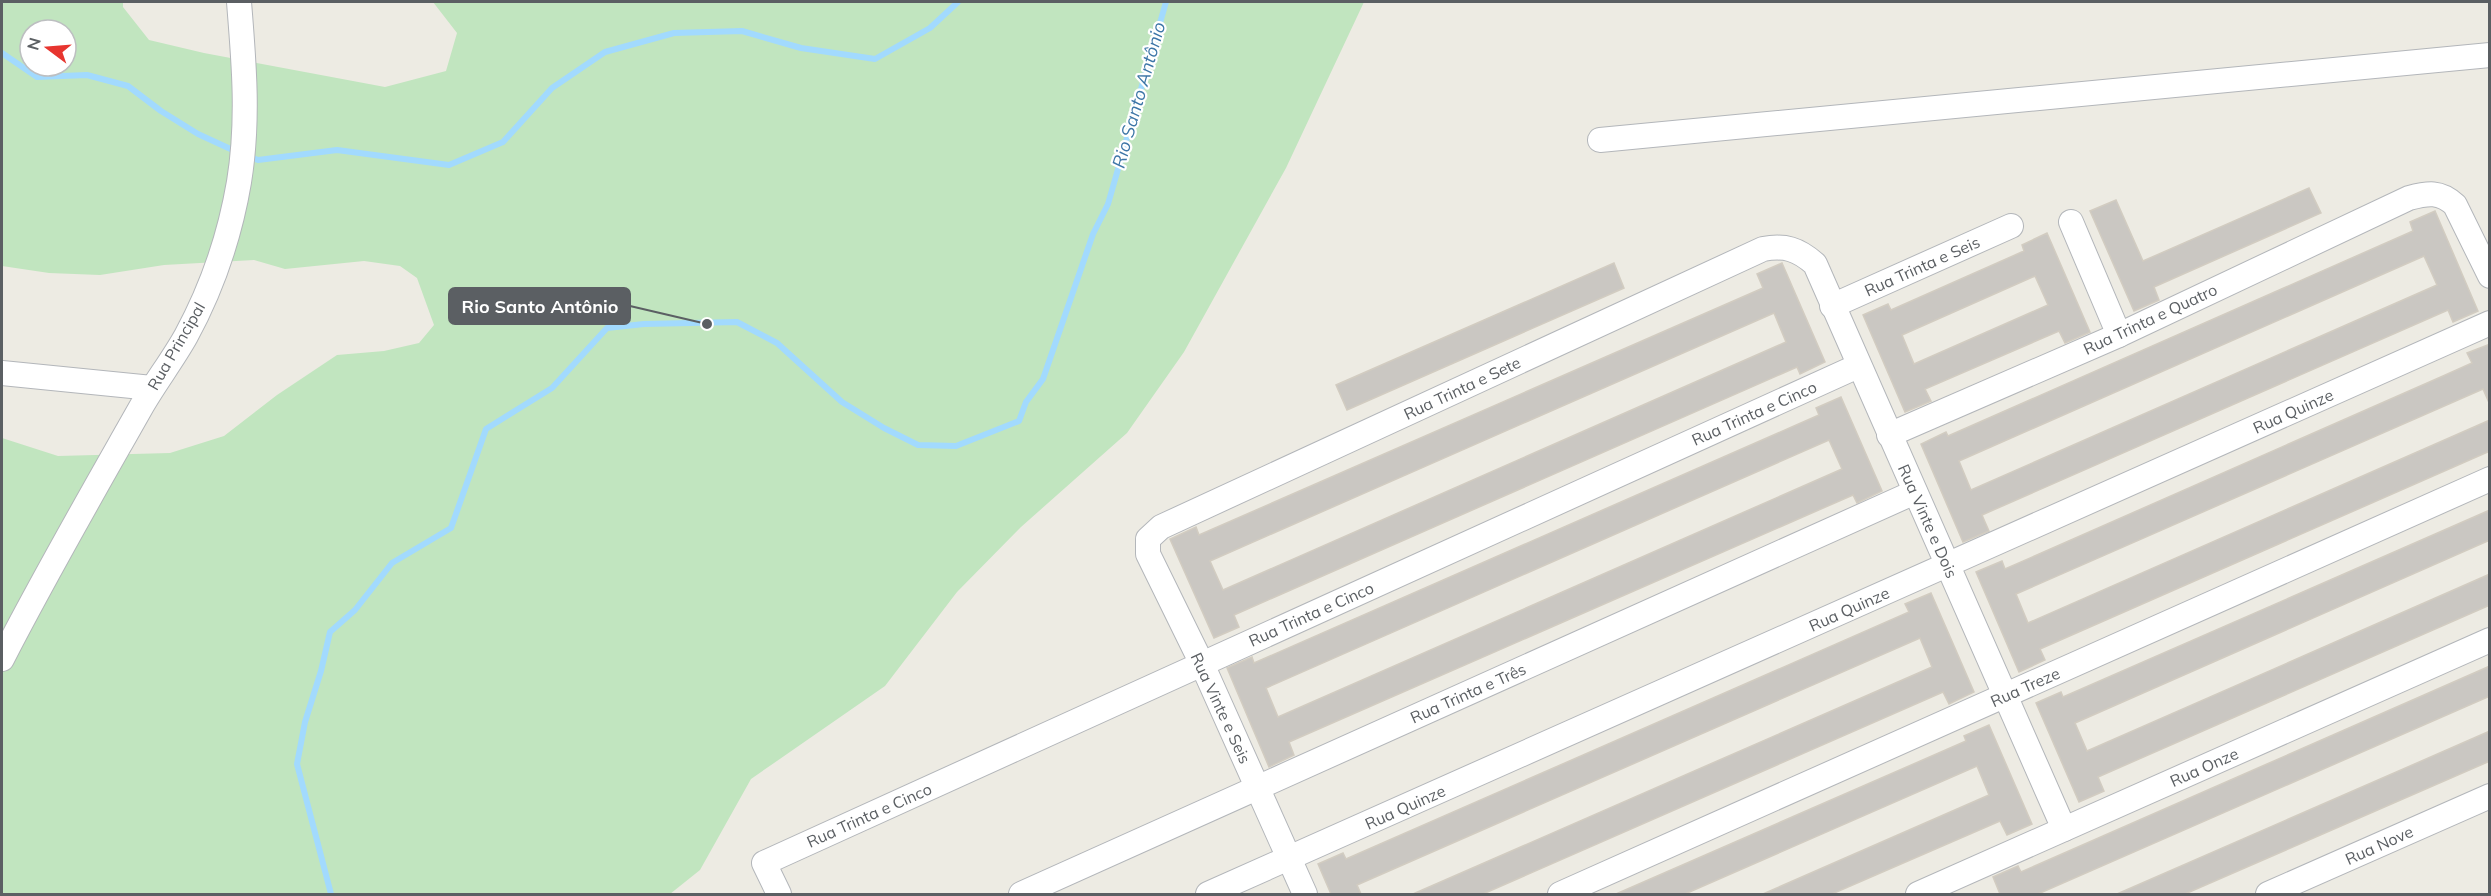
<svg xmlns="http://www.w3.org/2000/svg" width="2491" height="896" font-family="Mulish,sans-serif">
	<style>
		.green { fill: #c1e5bf; fill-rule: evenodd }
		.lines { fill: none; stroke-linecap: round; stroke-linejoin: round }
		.stream { stroke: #a2dafe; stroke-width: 6 }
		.building { fill: #cac7c2; stroke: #d2ccc1; stroke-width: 1.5; fill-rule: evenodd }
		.minor-casing { stroke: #b3b6ba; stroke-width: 26 }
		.minor { stroke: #fff; stroke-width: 24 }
		.labels { text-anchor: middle; stroke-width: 4.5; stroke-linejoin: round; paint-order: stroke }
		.street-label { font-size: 16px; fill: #5b5f63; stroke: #fff }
		.water-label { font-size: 18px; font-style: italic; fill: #3d76a7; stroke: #fff }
		.leader { fill: none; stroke: #5b5f63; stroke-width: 2 }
		.callout-dot { fill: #5b5f63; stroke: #fff; stroke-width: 2 }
		.callout { fill: #5b5f63; stroke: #5b5f63; stroke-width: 2 }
		.callout-label { font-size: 18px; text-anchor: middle; font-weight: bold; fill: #fff }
	</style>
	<rect width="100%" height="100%" fill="#edebe3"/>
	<!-- green -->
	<path class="green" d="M2 2H123V7L149 40 204 53 385 87 446 71 457 33 433 2H1364L1286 168 1184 352 1127 433 1021 527 957 592 885 686 751 779 700 870 670 894H2V438L58 456 170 453 224 436 277 395 337 355 384 351 419 343 434 325 417 278 400 266 364 261 285 269 254 260 164 265 100 275 49 273 2 266ZM30 30H66V66H30Z"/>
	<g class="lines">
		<!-- stream -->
		<g class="stream">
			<path d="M2 53 37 77 87 75 128 86 161 111 198 134 237 152"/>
			<path d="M247 156 258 160 337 150 449 165 503 142 552 88 605 52 674 33 742 31 801 48 875 59 930 28 958 2"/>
			<path d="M331 894 297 764 305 722 321 671 330 632 355 610 392 563 451 528 486 429 552 388 607 328 644 324 737 322 777 343 842 402 884 428 918 445 956 446 1019 421 1026 402 1043 379 1093 234 1108 204 1166 2"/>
		</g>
	</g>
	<!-- building -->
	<g class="building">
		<path d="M2309 188 2321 213 2154 287 2159 300 2134 311 2090 211 2116 200 2143 261Z"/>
		<path d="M2435 211 2478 311 2453 322 2448 310 1982 515 1989 531 1963 542 1921 444 1946 432 1948 436 2413 231 2410 222ZM2424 256 2437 285 1971 490 1959 461Z"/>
		<path d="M2047 233 2090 332 2065 343 2059 331 1925 389 1931 401 1905 412 1863 315 1888 304 1891 310 2024 251 2022 245ZM2035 276 2048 305 1914 364 1902 335Z"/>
		<path d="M1614 263 1624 288 1347 410 1336 385Z"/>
		<path d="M1782 263 1825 362 1800 374 1797 367 1234 615 1239 627 1214 638 1170 539 1196 527 1199 535 1763 288 1757 274ZM1774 313 1786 342 1223 590 1210 561Z"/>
		<path d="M2490 344V405L2483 389 2016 594 2028 623 2490 420V451L2040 649 2045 660 2019 672 1976 572 2002 561 2005 569 2443 376 2472 363 2467 353Z"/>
		<path d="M1841 397 1882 491 1857 503 1853 495 1289 742 1294 755 1269 767 1227 668 1252 657 1254 663 1794 426 1819 415 1816 408ZM1829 440 1842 469 1278 717 1266 688Z"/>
		<path d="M2490 510V540L2075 723 2087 751 2490 574V605L2098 777 2104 791 2079 802 2036 703 2061 692 2063 697Z"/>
		<path d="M1931 593 1974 692 1949 704 1943 692 1483 894H1413L1932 667 1920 638 1357 885 1361 894H1331L1318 864 1343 853 1346 859 1909 612 1905 604Z"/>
		<path d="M2490 666V696L2038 894H2000L1993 877 2018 866 2021 872Z"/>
		<path d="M1989 725 2032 824 2007 835 2000 821 1832 894H1763L1989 795 1977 766 1685 894H1616L1966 741 1964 736Z"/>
		<path d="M2490 731V761L2318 836 2185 894H2117Z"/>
	</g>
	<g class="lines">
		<!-- minor casing -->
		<g class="minor-casing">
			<g id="minor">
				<path d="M1600 140 2490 55"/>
				<path d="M2071 222 2119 335"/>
				<path d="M1832 306 2011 226"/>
				<path d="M2 373 152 388"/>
				<path d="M1889 435 2119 335 2409 198C2428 193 2440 191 2455 205L2490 276"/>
				<path d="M2 659C45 575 93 492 140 409 154 384 172 361 186 336 211 290 230 235 239 182 249 121 244 63 239 2"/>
				<path d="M779 894 764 863 1858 366"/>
				<path d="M1021 894 1915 492"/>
				<path d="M1208 894 2490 323"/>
				<path d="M1305 894 1202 664 1148 554V539L1161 527 1763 249C1785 245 1798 249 1815 264L2064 829"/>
				<path d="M1560 894 2490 479"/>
				<path d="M1918 894 2490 640"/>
				<path d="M2268 894 2490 796"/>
			</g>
		</g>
		<!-- minor -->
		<use href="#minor" class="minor"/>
	</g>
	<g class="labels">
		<!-- street labels -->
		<g class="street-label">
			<text transform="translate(1922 266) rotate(-24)" y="6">Rua Trinta e Seis</text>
			<text transform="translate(2150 319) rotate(-25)" y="6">Rua Trinta e Quatro</text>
			<text transform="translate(176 346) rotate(-60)" y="6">Rua Principal</text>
			<text transform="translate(1462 388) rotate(-25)" y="6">Rua Trinta e Sete</text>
			<text transform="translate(2293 411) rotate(-24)" y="6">Rua Quinze</text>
			<text transform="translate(1754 413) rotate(-24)" y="6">Rua Trinta e Cinco</text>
			<text transform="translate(1928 521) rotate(66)" y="6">Rua Vinte e Dois</text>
			<text transform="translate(1849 609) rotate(-24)" y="6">Rua Quinze</text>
			<text transform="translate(1311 614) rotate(-24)" y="6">Rua Trinta e Cinco</text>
			<text transform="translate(2025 687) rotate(-24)" y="6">Rua Treze</text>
			<text transform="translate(1468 693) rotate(-24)" y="6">Rua Trinta e Três</text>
			<text transform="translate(1221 708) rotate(65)" y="6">Rua Vinte e Seis</text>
			<text transform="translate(2204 767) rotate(-24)" y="6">Rua Onze</text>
			<text transform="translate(1405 807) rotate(-24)" y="6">Rua Quinze</text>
			<text transform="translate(869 815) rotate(-24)" y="6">Rua Trinta e Cinco</text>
			<text transform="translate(2379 845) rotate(-24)" y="6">Rua Nove</text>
		</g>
		<!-- water labels -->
		<g class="water-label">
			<text transform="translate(1139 95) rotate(-74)" y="6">Rio Santo Antônio</text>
		</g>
	</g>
	<!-- callouts -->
	<path class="leader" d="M707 324L630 306"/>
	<circle class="callout-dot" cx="707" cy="324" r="6"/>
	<rect class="callout" x="449" y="288" width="181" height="36" rx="6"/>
	<g class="callout-label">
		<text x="540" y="313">Rio Santo Antônio</text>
	</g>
	<!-- border -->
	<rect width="2491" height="896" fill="none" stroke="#5b5f63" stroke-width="6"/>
	<!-- north arrow -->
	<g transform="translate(48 48) rotate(286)"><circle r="28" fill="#ffffff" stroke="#bdbfc1" stroke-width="1.5"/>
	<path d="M0-4.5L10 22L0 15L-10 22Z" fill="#e7352f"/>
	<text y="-9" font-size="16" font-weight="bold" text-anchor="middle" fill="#5b5f63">N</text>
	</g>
</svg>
